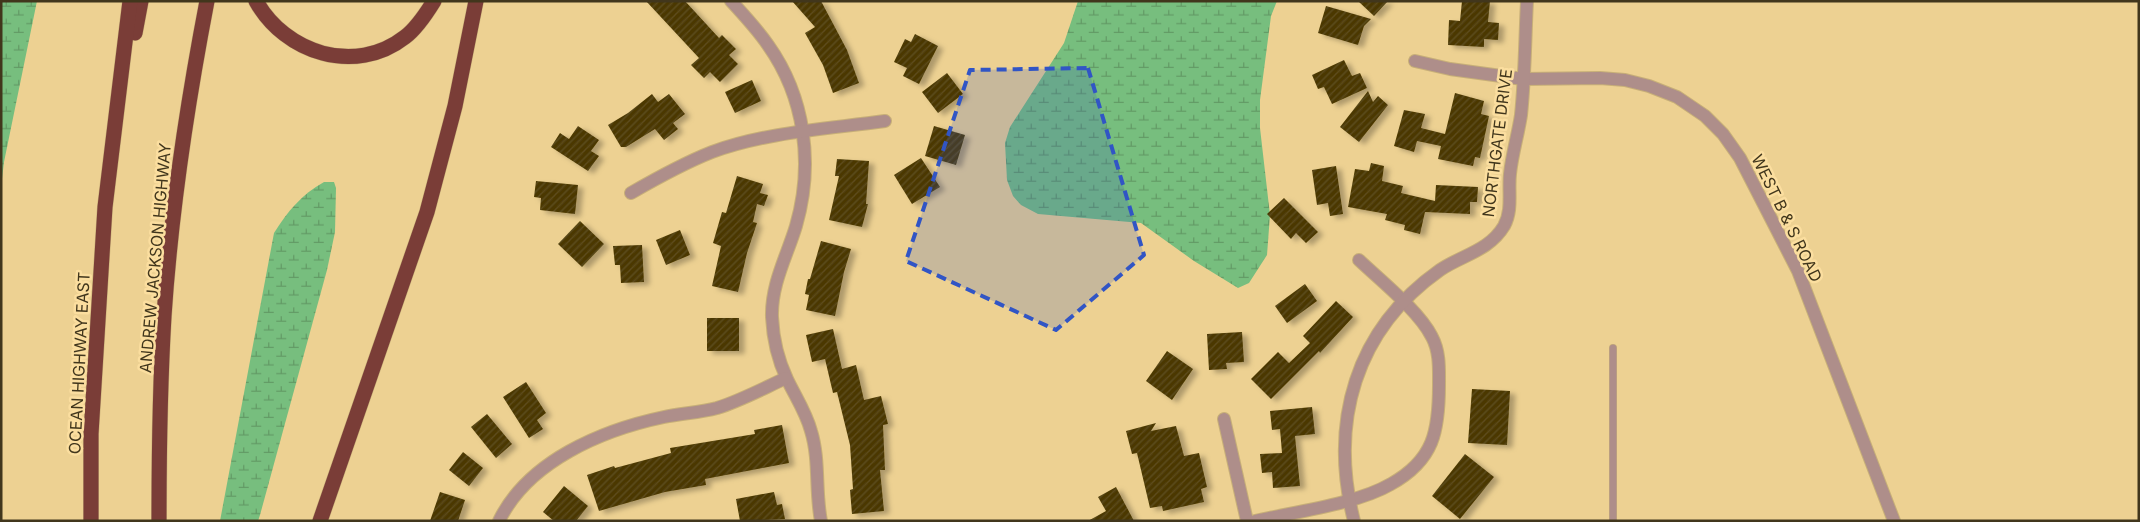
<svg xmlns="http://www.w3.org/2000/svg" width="2140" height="522" font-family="Inter,sans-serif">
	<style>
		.wetland { fill: url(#wetland-marsh) }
		.building { fill: url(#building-hatch); filter: url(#shadow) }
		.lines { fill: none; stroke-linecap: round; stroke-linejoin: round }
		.service-casing { stroke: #c7af78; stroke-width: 8 }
		.minor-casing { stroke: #c7af78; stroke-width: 14 }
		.motorway-casing { stroke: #c7af78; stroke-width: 16 }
		.service { stroke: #ae8e8a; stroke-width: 7 }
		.minor { stroke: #ae8e8a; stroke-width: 12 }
		.motorway { stroke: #7a3d37; stroke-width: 15 }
		.marked { fill: #3155c5; fill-opacity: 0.2; stroke: #3155c5; stroke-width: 4; stroke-dasharray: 10 6; stroke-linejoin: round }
		.labels { text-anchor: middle; stroke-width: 5; stroke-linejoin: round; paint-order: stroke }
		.street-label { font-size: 16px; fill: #41361c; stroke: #fbde9f }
	</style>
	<defs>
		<pattern id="wetland-marsh" width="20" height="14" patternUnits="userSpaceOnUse" patternTransform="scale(1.25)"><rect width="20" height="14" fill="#77be7e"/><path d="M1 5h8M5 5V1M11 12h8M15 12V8" fill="none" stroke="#639b66"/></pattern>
		<pattern id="building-hatch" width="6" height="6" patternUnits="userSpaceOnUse" patternTransform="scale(1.25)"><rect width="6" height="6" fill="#4c3905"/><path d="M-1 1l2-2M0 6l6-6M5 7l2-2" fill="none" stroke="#5e4e20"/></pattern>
		<filter id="shadow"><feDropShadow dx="5.5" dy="3" stdDeviation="2.5" flood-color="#0004"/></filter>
	</defs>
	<rect width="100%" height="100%" fill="#edd192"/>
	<!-- wetland -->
	<g class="wetland">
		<path d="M1 1H37L4 162 1 187Z"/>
		<path d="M1078 1H1277L1271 16 1260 100V128L1270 215 1267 255 1249 283 1238 288 1194 261 1141 223 1038 214 1021 205 1013 196 1007 180 1005 143 1010 127 1064 43Z"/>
		<path d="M324 182H334L336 188 335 232 327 270 260 515 258 521H220L274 233C288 211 301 195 324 182Z"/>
	</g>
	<!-- building -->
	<g class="building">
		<path d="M646 1H685L719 38 722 35 736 49 729 55 738 64 720 82 710 72 704 78 691 65 699 58Z"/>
		<path d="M792 1H821L847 50 859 83 833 93 823 65 805 33 815 27Z"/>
		<path d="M1358 1H1388L1374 16Z"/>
		<path d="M1462 1H1490L1488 22 1499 23 1498 40 1484 39V47L1448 45 1449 20 1460 21Z"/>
		<path d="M1326 6 1371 19 1364 26 1358 45 1318 33Z"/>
		<path d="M915 34 938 46 919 84 903 76 907 68 894 62 905 39 911 42Z"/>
		<path d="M1344 60 1352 76 1360 73 1367 88 1332 104 1324 87 1318 89 1312 75Z"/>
		<path d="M947 73 963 94 938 113 922 92Z"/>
		<path d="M752 80 761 101 735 113 725 92Z"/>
		<path d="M1368 91 1373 102 1378 96 1388 105 1359 142 1340 127Z"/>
		<path d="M1455 93 1484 101 1481 114 1489 116 1480 158 1475 157 1473 166 1438 159 1441 146 1417 141 1414 152 1394 146 1404 110 1425 114 1421 128 1445 134Z"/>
		<path d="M652 94 658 102 669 94 685 114 673 123 678 129 664 140 655 129 626 147H621L608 125 628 113Z"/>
		<path d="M578 126 599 140 591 151 599 156 588 171 551 147 560 133 569 139Z"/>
		<path d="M934 126 965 135 956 165 925 156Z"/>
		<path d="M921 158 940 187 912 204 894 175Z"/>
		<path d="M837 159 869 161 866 204H868L862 227 829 220 839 176H835Z"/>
		<path d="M1371 163 1384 166 1382 181 1403 186 1401 193 1435 201 1436 185 1478 187 1477 202H1470V214L1425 212 1420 234 1404 230 1405 225 1385 220 1387 214 1348 207 1355 169 1369 171Z"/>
		<path d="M1336 166 1343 214 1330 216 1328 203 1317 205 1312 170Z"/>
		<path d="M737 176 763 184 760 193 768 195 764 206 757 204 753 222 757 223 747 253 738 292 712 286 721 246 713 243 722 212 726 213Z"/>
		<path d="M536 181 578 185 575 214 540 210 541 198 534 197Z"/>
		<path d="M1284 198 1318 232 1306 243 1296 233 1291 239 1267 214Z"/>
		<path d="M580 221 604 244 582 267 558 244Z"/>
		<path d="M680 230 690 255 666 265 656 240Z"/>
		<path d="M821 241 851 249 844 272 835 316 806 310 809 295 805 294 808 279H810Z"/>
		<path d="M642 245 644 282 621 283 620 265H615L613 246Z"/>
		<path d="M1305 284 1317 301 1287 323 1275 306Z"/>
		<path d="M1336 301 1353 317 1320 353 1319 351 1271 399 1251 379 1278 352 1289 363 1310 343 1303 336Z"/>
		<rect x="707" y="318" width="32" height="33"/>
		<path d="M833 329 842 369 856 365 864 400 881 396 888 424 883 425 885 470H880L884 511 852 514 850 490 853 489 850 445 837 392 833 393 825 359 812 362 806 335Z"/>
		<path d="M1242 332 1244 362 1226 363 1227 369 1209 370 1207 334Z"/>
		<path d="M1167 351 1193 369 1172 400 1146 381Z"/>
		<path d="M526 382 546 413 537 420 543 429 529 438 503 397Z"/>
		<path d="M1472 389 1510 391 1507 445 1468 443Z"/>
		<path d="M1312 407 1315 434 1295 436 1300 486 1273 488 1272 472 1262 473 1260 454 1282 453 1280 429 1272 430 1270 411Z"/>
		<path d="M487 414 512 444 496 458 471 427Z"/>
		<path d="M1156 423 1151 431 1176 426 1184 456 1199 453 1207 487 1201 489 1204 502 1163 511 1162 506 1150 508 1137 453 1132 454 1126 431Z"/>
		<path d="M782 425 789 463 705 479 706 485 665 492 599 511 587 475 614 466 615 468 671 453 670 448 755 434 754 430Z"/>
		<path d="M463 452 483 468 469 486 449 470Z"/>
		<path d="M1465 454 1494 477 1460 519 1432 496Z"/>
		<path d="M564 486 588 506 576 521H554L543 512Z"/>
		<path d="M1116 487 1134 521H1088L1106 511 1098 497Z"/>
		<path d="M440 492 465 500 458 521H430Z"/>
		<path d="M774 492 777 505 782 504 785 519 740 521 736 499Z"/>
	</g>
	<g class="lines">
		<!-- service casing -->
		<g class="service-casing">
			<path id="service" d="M1613 348V521"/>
		</g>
		<!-- minor casing -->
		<g class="minor-casing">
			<g id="minor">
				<path d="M731 1C744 15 757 29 768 45 805 97 814 164 796 226 787 256 771 284 772 317 773 338 778 360 787 379 795 396 806 412 811 431 820 460 815 491 821 521"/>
				<path d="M1415 61 1450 69 1523 79 1600 78 1625 80 1649 86 1677 97 1705 116 1723 134 1740 158 1798 271 1894 521"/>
				<path d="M631 193C657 178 684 163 712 152 766 132 828 129 885 121"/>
				<path d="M1224 419 1247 521"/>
				<path d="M499 521C528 461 602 430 664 417 682 413 699 413 717 408 740 401 764 388 786 378"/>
				<path d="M1255 521C1294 512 1357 504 1391 484 1434 460 1439 431 1439 385 1439 369 1440 352 1432 337 1419 311 1380 280 1359 260"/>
				<path d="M1354 521C1329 422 1355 330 1440 270 1462 255 1489 251 1504 226 1513 210 1508 191 1510 174 1512 154 1518 135 1521 115 1525 77 1525 39 1527 1"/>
			</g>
		</g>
		<!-- motorway casing -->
		<g class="motorway-casing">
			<g id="motorway">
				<path d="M256 1C285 53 355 76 405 37 417 28 426 14 434 1"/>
				<path d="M135 33 141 1"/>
				<path d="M91 521V434L105 207 130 1"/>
				<path d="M159 521C159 453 160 384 164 316 171 211 187 105 207 1"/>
				<path d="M320 521 427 212 455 106 476 1"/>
			</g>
		</g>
		<!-- service -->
		<use href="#service" class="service"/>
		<!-- minor -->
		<use href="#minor" class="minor"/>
		<!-- motorway -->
		<use href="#motorway" class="motorway"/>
	</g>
	<!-- marked area -->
	<path class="marked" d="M1088 68 1144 255 1056 330 906 261 970 70Z"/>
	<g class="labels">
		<!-- street labels -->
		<g class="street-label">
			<text transform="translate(1497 143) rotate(-83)" y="6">NORTHGATE DRIVE</text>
			<text transform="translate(1787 218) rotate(64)" y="6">WEST B &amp; S ROAD</text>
			<text transform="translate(155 258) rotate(-85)" y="6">ANDREW JACKSON HIGHWAY</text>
			<text transform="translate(79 363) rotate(-87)" y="6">OCEAN HIGHWAY EAST</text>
		</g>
	</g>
	<!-- border -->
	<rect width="2140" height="522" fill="none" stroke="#41361c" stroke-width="5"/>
</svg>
